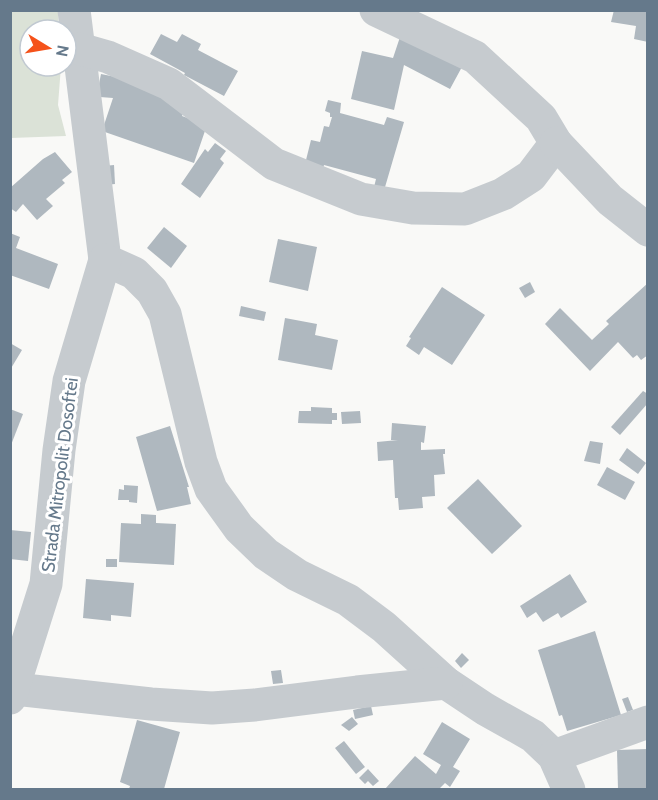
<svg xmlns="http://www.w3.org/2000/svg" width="658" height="800" font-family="Cabin,sans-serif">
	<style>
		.green { fill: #dbe2d7 }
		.building { fill: #afb8bf }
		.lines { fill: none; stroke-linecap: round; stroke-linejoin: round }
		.minor { stroke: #c6cbcf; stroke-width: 33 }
		.labels { text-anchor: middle; stroke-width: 6; stroke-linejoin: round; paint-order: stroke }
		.street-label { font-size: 18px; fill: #65798b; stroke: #fff }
	</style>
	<rect width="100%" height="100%" fill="#f9f9f7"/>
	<!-- green -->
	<path class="green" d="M10 11H58L59 30H30V66H61L58 105 66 136 11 138Z"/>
	<!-- building -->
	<g class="building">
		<path d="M614 10H648V42L634 39 636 26 611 22Z"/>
		<path d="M161 34 177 42 182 34 201 44 198 50 238 71 224 96 184 75 185 73 150 54Z"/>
		<path d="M400 37 463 65 450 89 404 65 394 110 351 99 362 51 393 58Z"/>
		<path d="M101 74 146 83 185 109 182 116 207 125 194 163 102 131 113 98 100 97 98 89Z"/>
		<path d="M328 100 341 103 340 113 384 125 387 117 404 122 383 194 373 191 376 179 324 165 321 175 304 168 311 140 320 142 324 126 329 127 332 117H330V113L325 111Z"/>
		<path d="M215 143 226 151 220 159 224 163 200 198 181 184 205 149 208 152Z"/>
		<path d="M55 152 72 172 62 180 65 183 46 199 53 206 37 220 23 204 16 212 10 208 12 192 10 188 43 159Z"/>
		<path d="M114 165 115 184 105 185 104 166Z"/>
		<path d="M164 227 187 246 171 268 147 248Z"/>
		<path d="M10 233 20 237 16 248 58 264 49 289 10 275Z"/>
		<path d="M278 239 317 247 308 291 269 282Z"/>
		<path d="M530 282 535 292 525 298 519 288Z"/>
		<path d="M648 283V355L641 360 637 355 633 358 618 342 590 371 545 324 560 308 592 340 609 324 606 321Z"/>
		<path d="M442 287 485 315 452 365 424 347 419 355 406 346 411 338 409 337Z"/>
		<path d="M241 306 266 312 264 321 239 316Z"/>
		<path d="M285 318 317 324 315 335 338 340 332 370 278 360Z"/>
		<path d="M10 343 22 350 10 370Z"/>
		<path d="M643 391 648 394V403L620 435 611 427Z"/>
		<path d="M311 407 332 408V413H337V420H332V424L298 423 299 411H311Z"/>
		<path d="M10 409 23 414 11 445H10Z"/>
		<path d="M360 411 361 423 342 424 341 412Z"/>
		<path d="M392 423 426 426 424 443 421 442V450L445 449V454H443L445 474 434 475 435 496 422 497 423 508 399 510 398 498H395L393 460 378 461 377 442 398 440H391Z"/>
		<path d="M170 426 189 487H187L191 504 157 511 136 437Z"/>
		<path d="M590 441 603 443 600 464 584 461Z"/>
		<path d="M627 448 646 463 638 474 619 460Z"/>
		<path d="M607 467 635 482 625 500 597 485Z"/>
		<path d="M478 479 522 526 492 554 447 508Z"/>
		<path d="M124 485 138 486 137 503 129 502V500H118L119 489 124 490Z"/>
		<path d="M141 514 156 515V523L176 524 174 565 119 562 121 523 141 524Z"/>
		<path d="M10 530 31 532 28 561 10 559Z"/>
		<rect x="106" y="559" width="11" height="8"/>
		<path d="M570 574 587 602 561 618 558 613 543 622 536 612 527 618 520 606Z"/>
		<path d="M86 579 134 583 131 617 111 615V621L83 618Z"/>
		<path d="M595 631 621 715 567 731 562 715 559 716 538 650Z"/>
		<path d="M462 653 469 660 461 668 455 661Z"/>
		<path d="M281 670 283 683 273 684 271 671Z"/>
		<path d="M628 697 633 710 627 712 622 699Z"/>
		<path d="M371 706 373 715 355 719 353 710Z"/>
		<path d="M352 717 358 724 349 731 341 725Z"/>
		<path d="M137 720 180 732 164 789H129L130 786 120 782Z"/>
		<path d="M442 722 470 739 453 767 460 771 450 787 445 783 439 789H385L415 756 436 774 441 765 423 754Z"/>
		<path d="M344 741 365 767 356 774 335 748Z"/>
		<path d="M648 749V789H618L617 750Z"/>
		<path d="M368 769 379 781 373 786 368 781 365 784 359 778Z"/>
	</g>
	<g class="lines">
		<!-- minor -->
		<g class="minor">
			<path d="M74 10 105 260 134 273 152 291 165 314 201 462 211 489 239 528 266 554 297 575 348 600 384 627 446 683 485 709 533 736 554 756 569 790"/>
			<path d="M80 49 108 57 169 84 274 164 361 199 413 208 465 209 503 194 531 176 556 143 541 118 475 57 376 10"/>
			<path d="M556 143 610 200 648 230"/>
			<path d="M15 689 151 704 212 708 255 705 357 692 446 683"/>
			<path d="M10 698 46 584 59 450 69 381 105 260"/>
			<path d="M554 756 648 722"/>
		</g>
	</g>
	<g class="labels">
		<!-- street labels -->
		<g class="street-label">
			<text transform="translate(60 475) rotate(-83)" y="6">Strada Mitropolit Dosoftei</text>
		</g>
	</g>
	<!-- border -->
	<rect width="658" height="800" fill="none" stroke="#65798b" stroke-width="24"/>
	<!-- north arrow -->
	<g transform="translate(48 48) rotate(101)"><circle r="28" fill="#ffffff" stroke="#c1c9d1" stroke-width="1.5"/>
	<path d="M0-4.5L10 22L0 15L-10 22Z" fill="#f5521a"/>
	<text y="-9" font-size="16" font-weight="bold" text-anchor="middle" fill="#65798b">N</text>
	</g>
</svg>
